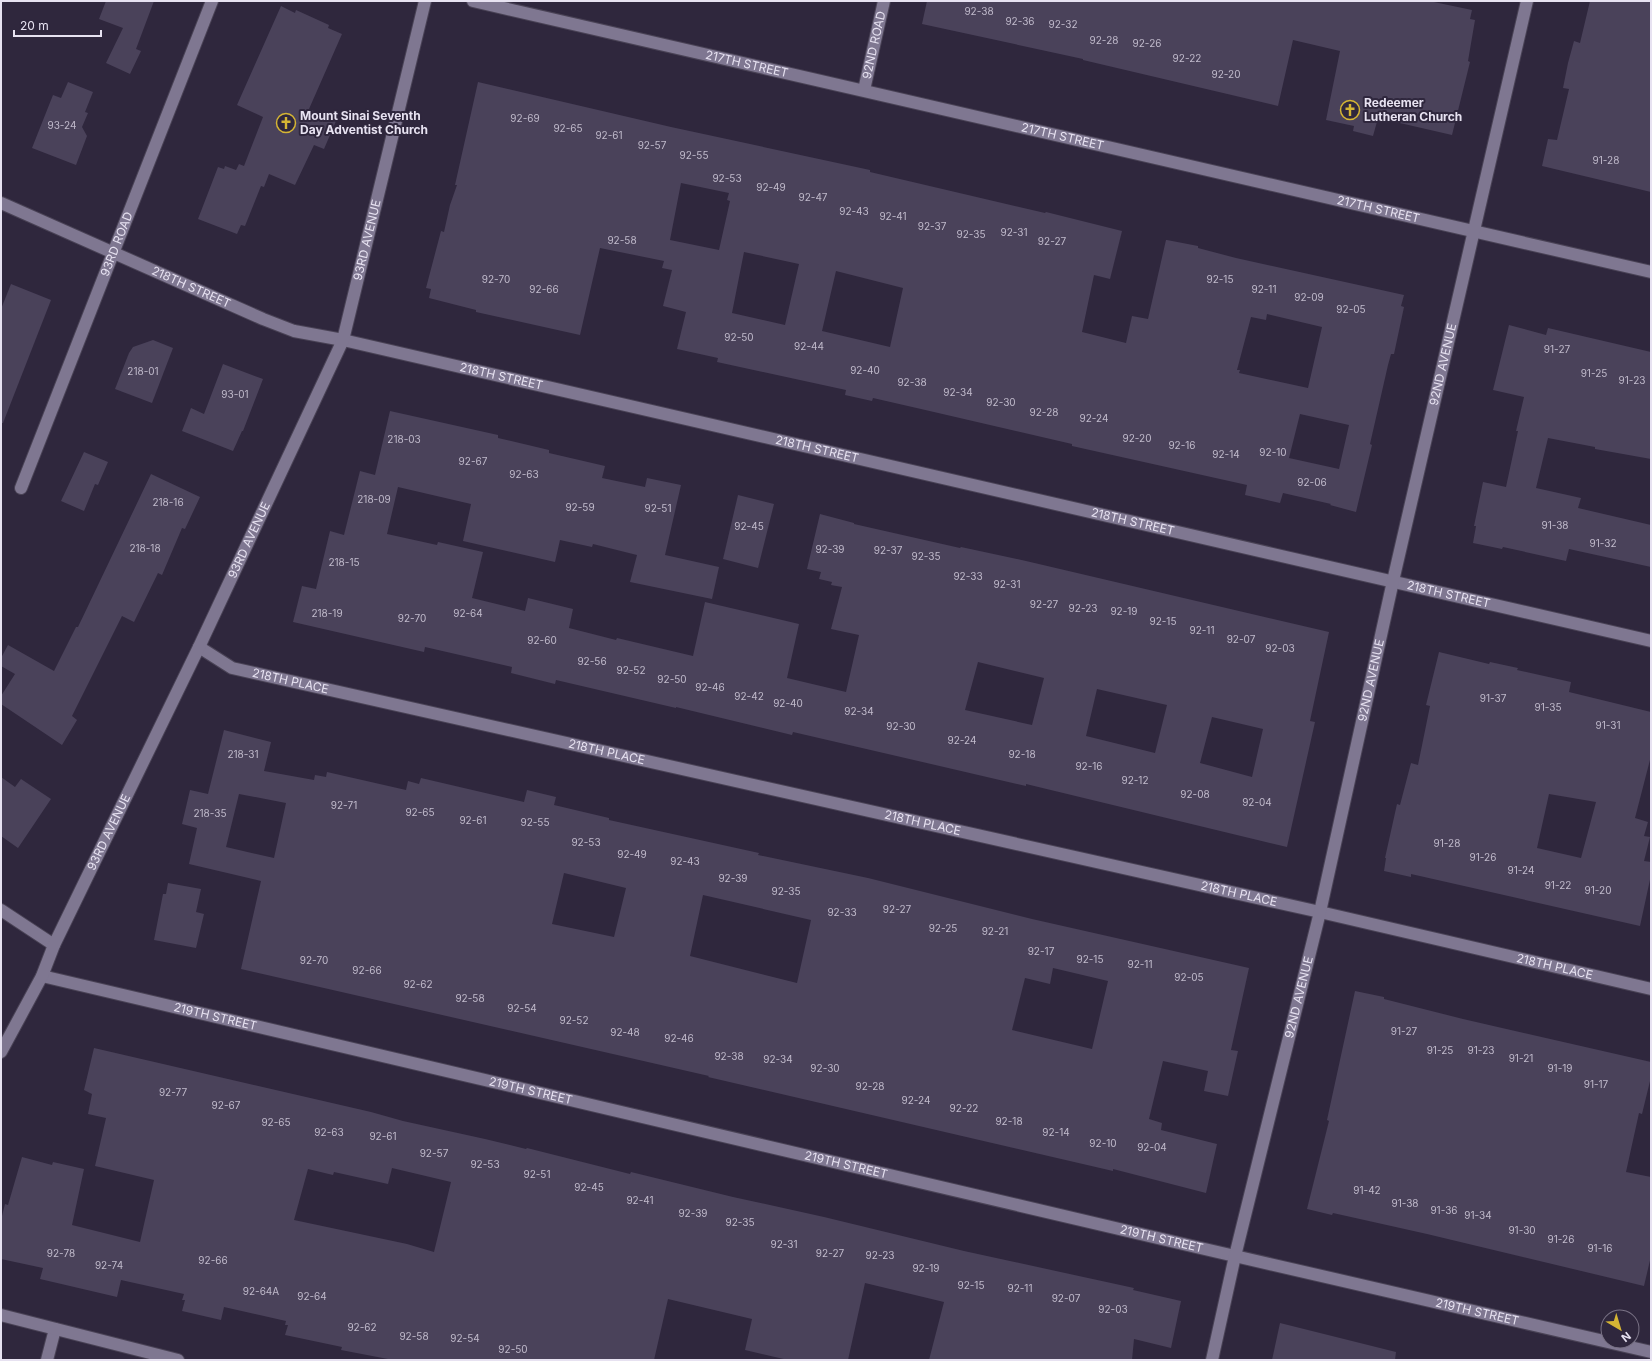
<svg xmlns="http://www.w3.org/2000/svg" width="1652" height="1361" font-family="Inter,sans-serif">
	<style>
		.building { fill: #4a425a; fill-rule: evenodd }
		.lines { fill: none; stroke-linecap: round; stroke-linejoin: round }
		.service-casing { stroke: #494255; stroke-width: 14 }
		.minor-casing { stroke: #494255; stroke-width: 14 }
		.secondary-casing { stroke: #494255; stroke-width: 14 }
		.service { stroke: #7f7791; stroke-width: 12 }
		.minor { stroke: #7f7791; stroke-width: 12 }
		.secondary { stroke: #7f7791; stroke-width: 12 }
		.labels { text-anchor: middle; stroke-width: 4; stroke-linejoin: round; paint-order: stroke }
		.number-label { font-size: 10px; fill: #c0bacb }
		.street-label { font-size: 12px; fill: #e7e2f1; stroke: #2f273d }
		.poi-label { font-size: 12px; font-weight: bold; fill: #e7e2f1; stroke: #2f273d; text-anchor: start }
	</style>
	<rect width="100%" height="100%" fill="#2f273d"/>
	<!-- building -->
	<g class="building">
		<path d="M106 1H154L136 49 141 51 130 74 106 63 123 28 99 19Z"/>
		<path d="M927 1H1429L1472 10 1470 19 1475 20 1468 61 1470 62 1452 135 1378 118 1373 136 1353 131 1354 126 1326 120 1340 51 1293 40 1278 106 1083 60V59L922 24Z"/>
		<path d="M1590 1H1651V192L1542 166 1548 139 1557 140 1569 89 1563 88 1568 63 1574 41 1580 43Z"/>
		<path d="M281 6 295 13 296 10 329 25 328 28 342 34 309 109 336 121 324 149 314 145 295 185 269 174 264 187 261 186 245 226 241 225 237 234 198 219 218 167 224 169 225 166 236 170 239 164 244 166 263 117 237 105Z"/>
		<path d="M68 82 93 92 85 112 88 113 82 127 87 136 76 165 32 148 53 95 61 98Z"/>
		<path d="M478 82 671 127 870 170V172L1045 213 1046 212 1122 231 1110 279 1094 275 1082 332 1126 343 1132 316 1148 319 1166 240H1167L1198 246V248L1236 258 1404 295 1401 306 1404 307 1394 354H1391L1388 365 1370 444 1372 445 1356 512 1330 505 1331 504 1283 493 1280 503 1267 500 1245 495 1247 485 1072 446V444L921 409 873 398 872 401 845 395 846 390 717 362 718 358 677 349 686 312 663 306 672 270 662 268 664 261 600 248 580 335 476 312V310L429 298 431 289 426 288 441 231 444 232 450 205 457 185H455ZM681 183 729 193 727 200 730 201 719 250 670 240ZM744 252 799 264 785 325 732 313ZM836 271 903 288 890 347 822 331ZM1267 314 1322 327 1308 388 1239 373 1240 370H1237L1251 317 1266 320ZM1300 414 1349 425 1339 469 1289 458Z"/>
		<path d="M11 284 51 300 3 423H1V309Z"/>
		<path d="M1509 325 1546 335 1548 328 1651 352V459L1595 449V447L1548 438 1536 488 1581 498 1578 508 1651 525V567L1569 549 1566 561 1503 547 1502 549 1473 543 1476 526H1474L1483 482 1506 487 1518 431H1516L1524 397 1493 390Z"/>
		<path d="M153 340 173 348 152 403 115 389 129 353 133 347Z"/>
		<path d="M223 364 263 379 243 431H242L233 451 182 431 191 408 204 414Z"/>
		<path d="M390 411 498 435V438L549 450V453L605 466 602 478 645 487 647 478 681 485 665 555 719 567 712 599 630 582 637 555 593 544 592 547 560 540 555 562 463 541 471 504 398 487 387 534 437 545 438 542 483 552 472 598 525 611 528 598 573 609 569 628 616 640 617 638 693 656 705 602 799 624 787 678 846 692 859 635 831 629 842 587 831 585 832 582 819 579 821 572 807 569 820 514 854 523V524L960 548 961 547 1026 561 1329 632 1310 721 1315 722 1287 847 1026 784V786L793 732 792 735 676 707V708L556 680 555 684 511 673 512 667 425 647 424 652 293 622 302 586 316 589 330 531 344 535 360 471 375 475ZM978 662 1044 678 1032 725 965 710ZM1097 689 1167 705 1155 753 1086 736ZM1212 717 1263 729 1252 777 1200 763Z"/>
		<path d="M84 452 108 462 98 485 95 484 84 511 61 501Z"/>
		<path d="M151 474 200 497 185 529 182 528 162 575 158 573 134 622 122 616 72 716 77 720 62 745 1 704V696L15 674 1 666V658L8 645 54 671 76 627H78Z"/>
		<path d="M738 495 774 504 758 568 723 559Z"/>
		<path d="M1439 652 1489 664 1490 662 1518 668 1517 670 1571 682 1569 692 1651 712V756L1635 818 1648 822 1644 836 1650 837 1644 861 1651 862V875L1640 926 1411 874V877L1384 871 1386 858H1385L1397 804 1400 805 1411 763 1418 765 1430 706 1426 705ZM1549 794 1596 802 1581 858 1537 848Z"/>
		<path d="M224 730 271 742 264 771 314 780 315 775 326 777 327 772 406 790 408 781 419 784 421 778 524 802 527 790 556 797 554 805 609 818V820L759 853 758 855 868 878 1032 919 1249 968 1231 1050 1238 1051 1228 1096 1204 1091 1208 1071 1163 1061 1149 1119 1162 1123 1161 1130 1217 1144 1206 1193 1113 1169V1171L708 1077 709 1076 241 969 261 881 189 864 197 828 182 824 190 790 208 794ZM239 794 286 803 274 858 226 847ZM564 873 626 888 614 937 552 924ZM703 895 811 920 797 983 690 956ZM1053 968 1108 981 1092 1049 1012 1030 1025 978 1050 984Z"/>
		<path d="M1 777 15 787 21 779 51 799 18 848 1 836Z"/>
		<path d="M168 883 201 889 196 912 204 914 196 948 154 940 163 894H166Z"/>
		<path d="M1355 991 1384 997V999L1463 1019 1651 1062V1077L1642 1114 1639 1113 1626 1172 1651 1177V1256L1644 1286 1427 1234 1333 1213 1332 1215 1307 1209 1329 1121 1327 1120Z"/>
		<path d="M94 1048 371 1112 403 1121 485 1139 526 1149 527 1148 630 1174 631 1172 733 1197 824 1217 964 1251 1134 1288 1133 1290 1181 1301 1171 1348 1134 1339 1132 1360H929L944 1302 865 1283 848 1360H788L745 1350 752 1319 668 1299 654 1360H393L341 1350 342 1347 285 1335 288 1325H285L286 1321 224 1307 221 1320 182 1311 185 1300H182L184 1294 121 1280 117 1297 40 1279 43 1268 1 1259V1220L5 1204 8 1205 22 1157 52 1165 53 1162 84 1169 72 1225 140 1242 154 1180 95 1166 106 1118 88 1114 92 1094 84 1090ZM392 1168 451 1182 434 1252 407 1244 294 1220 308 1169 333 1175 334 1172 388 1184Z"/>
		<path d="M1280 1323 1396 1352 1395 1360H1272Z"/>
	</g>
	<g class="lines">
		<!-- service casing -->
		<g class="service-casing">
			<path id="service" d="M47 1360 55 1329"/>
		</g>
		<!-- minor casing -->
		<g class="minor-casing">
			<g id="minor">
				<path id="s1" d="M473 1 1651 272"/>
				<path id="s2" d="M864 90 884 1"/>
				<path id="s3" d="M1 203 263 319 294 331 343 340 1651 641"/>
				<path id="s4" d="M21 488 212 1"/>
				<path id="s5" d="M199 647 232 668 1320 912 1651 989"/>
				<path d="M1 910 54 945"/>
				<path id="s6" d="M42 976 1196 1247 1651 1352"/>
				<path id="s7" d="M1 1052 42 976 54 945 199 647 343 340 425 1"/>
				<path id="s8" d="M1212 1360 1235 1256 1320 912 1393 581 1527 1"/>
			</g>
		</g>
		<!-- secondary casing -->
		<g class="secondary-casing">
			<path id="secondary" d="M1 1315 178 1360"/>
		</g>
		<!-- service -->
		<use href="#service" class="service"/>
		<!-- minor -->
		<use href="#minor" class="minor"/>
		<!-- secondary -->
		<use href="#secondary" class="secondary"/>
	</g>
	<!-- icons -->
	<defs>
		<g id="church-ring" transform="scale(1)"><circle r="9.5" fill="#2f273d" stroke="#d5b534" stroke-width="1.5"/><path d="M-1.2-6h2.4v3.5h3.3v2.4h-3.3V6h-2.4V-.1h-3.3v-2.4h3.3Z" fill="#d5b534"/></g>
	</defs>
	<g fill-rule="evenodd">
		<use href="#church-ring" x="1350" y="110"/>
		<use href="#church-ring" x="286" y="123"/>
	</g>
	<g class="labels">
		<!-- number labels -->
		<g class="number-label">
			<text x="979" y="15">92-38</text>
			<text x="1020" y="25">92-36</text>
			<text x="1063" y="28">92-32</text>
			<text x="1104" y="44">92-28</text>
			<text x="1147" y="47">92-26</text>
			<text x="1187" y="62">92-22</text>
			<text x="1226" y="78">92-20</text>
			<text x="525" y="122">92-69</text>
			<text x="62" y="129">93-24</text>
			<text x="568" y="132">92-65</text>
			<text x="609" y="139">92-61</text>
			<text x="652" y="149">92-57</text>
			<text x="694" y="159">92-55</text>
			<text x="1606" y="164">91-28</text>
			<text x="727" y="182">92-53</text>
			<text x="771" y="191">92-49</text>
			<text x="813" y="201">92-47</text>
			<text x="854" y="215">92-43</text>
			<text x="893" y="220">92-41</text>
			<text x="932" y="230">92-37</text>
			<text x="1014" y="236">92-31</text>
			<text x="971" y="238">92-35</text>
			<text x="622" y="244">92-58</text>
			<text x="1052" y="245">92-27</text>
			<text x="496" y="283">92-70</text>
			<text x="1220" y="283">92-15</text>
			<text x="544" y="293">92-66</text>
			<text x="1264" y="293">92-11</text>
			<text x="1309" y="301">92-09</text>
			<text x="1351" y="313">92-05</text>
			<text x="739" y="341">92-50</text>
			<text x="809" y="350">92-44</text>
			<text x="1557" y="353">91-27</text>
			<text x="865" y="374">92-40</text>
			<text x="143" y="375">218-01</text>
			<text x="1594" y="377">91-25</text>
			<text x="1632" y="384">91-23</text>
			<text x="912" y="386">92-38</text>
			<text x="958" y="396">92-34</text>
			<text x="235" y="398">93-01</text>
			<text x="1001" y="406">92-30</text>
			<text x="1044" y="416">92-28</text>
			<text x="1094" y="422">92-24</text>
			<text x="1137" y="442">92-20</text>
			<text x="404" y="443">218-03</text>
			<text x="1182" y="449">92-16</text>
			<text x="1273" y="456">92-10</text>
			<text x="1226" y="458">92-14</text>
			<text x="473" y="465">92-67</text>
			<text x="524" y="478">92-63</text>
			<text x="1312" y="486">92-06</text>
			<text x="374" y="503">218-09</text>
			<text x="168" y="506">218-16</text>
			<text x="580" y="511">92-59</text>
			<text x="658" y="512">92-51</text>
			<text x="1555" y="529">91-38</text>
			<text x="749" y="530">92-45</text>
			<text x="1603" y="547">91-32</text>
			<text x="145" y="552">218-18</text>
			<text x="830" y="553">92-39</text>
			<text x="888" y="554">92-37</text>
			<text x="926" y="560">92-35</text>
			<text x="344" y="566">218-15</text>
			<text x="968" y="580">92-33</text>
			<text x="1007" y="588">92-31</text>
			<text x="1044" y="608">92-27</text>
			<text x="1083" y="612">92-23</text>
			<text x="1124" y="615">92-19</text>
			<text x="327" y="617">218-19</text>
			<text x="468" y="617">92-64</text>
			<text x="412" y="622">92-70</text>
			<text x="1163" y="625">92-15</text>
			<text x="1202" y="634">92-11</text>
			<text x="1241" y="643">92-07</text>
			<text x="542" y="644">92-60</text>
			<text x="1280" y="652">92-03</text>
			<text x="592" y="665">92-56</text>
			<text x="631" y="674">92-52</text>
			<text x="672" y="683">92-50</text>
			<text x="710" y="691">92-46</text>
			<text x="749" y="700">92-42</text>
			<text x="1493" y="702">91-37</text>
			<text x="788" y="707">92-40</text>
			<text x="1548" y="711">91-35</text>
			<text x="859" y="715">92-34</text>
			<text x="1608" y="729">91-31</text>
			<text x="901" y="730">92-30</text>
			<text x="962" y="744">92-24</text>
			<text x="243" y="758">218-31</text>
			<text x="1022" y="758">92-18</text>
			<text x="1089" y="770">92-16</text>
			<text x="1135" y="784">92-12</text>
			<text x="1195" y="798">92-08</text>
			<text x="1257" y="806">92-04</text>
			<text x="344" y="809">92-71</text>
			<text x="420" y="816">92-65</text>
			<text x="210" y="817">218-35</text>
			<text x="473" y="824">92-61</text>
			<text x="535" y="826">92-55</text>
			<text x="586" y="846">92-53</text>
			<text x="1447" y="847">91-28</text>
			<text x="632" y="858">92-49</text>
			<text x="1483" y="861">91-26</text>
			<text x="685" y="865">92-43</text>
			<text x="1521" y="874">91-24</text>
			<text x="733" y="882">92-39</text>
			<text x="1558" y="889">91-22</text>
			<text x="1598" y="894">91-20</text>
			<text x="786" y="895">92-35</text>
			<text x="897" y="913">92-27</text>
			<text x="842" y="916">92-33</text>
			<text x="943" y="932">92-25</text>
			<text x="995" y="935">92-21</text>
			<text x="1041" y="955">92-17</text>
			<text x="1090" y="963">92-15</text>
			<text x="314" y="964">92-70</text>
			<text x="1140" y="968">92-11</text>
			<text x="367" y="974">92-66</text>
			<text x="1189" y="981">92-05</text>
			<text x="418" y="988">92-62</text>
			<text x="470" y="1002">92-58</text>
			<text x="522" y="1012">92-54</text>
			<text x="574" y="1024">92-52</text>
			<text x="1404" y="1035">91-27</text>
			<text x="625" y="1036">92-48</text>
			<text x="679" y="1042">92-46</text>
			<text x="1440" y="1054">91-25</text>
			<text x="1481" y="1054">91-23</text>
			<text x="729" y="1060">92-38</text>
			<text x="1521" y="1062">91-21</text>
			<text x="778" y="1063">92-34</text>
			<text x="825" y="1072">92-30</text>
			<text x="1560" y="1072">91-19</text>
			<text x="1596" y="1088">91-17</text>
			<text x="870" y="1090">92-28</text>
			<text x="173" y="1096">92-77</text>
			<text x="916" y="1104">92-24</text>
			<text x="226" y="1109">92-67</text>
			<text x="964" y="1112">92-22</text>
			<text x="1009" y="1125">92-18</text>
			<text x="276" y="1126">92-65</text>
			<text x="329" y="1136">92-63</text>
			<text x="1056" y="1136">92-14</text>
			<text x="383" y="1140">92-61</text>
			<text x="1103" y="1147">92-10</text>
			<text x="1152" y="1151">92-04</text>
			<text x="434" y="1157">92-57</text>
			<text x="485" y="1168">92-53</text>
			<text x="537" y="1178">92-51</text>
			<text x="589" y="1191">92-45</text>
			<text x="1367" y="1194">91-42</text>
			<text x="640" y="1204">92-41</text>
			<text x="1405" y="1207">91-38</text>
			<text x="1444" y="1214">91-36</text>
			<text x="693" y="1217">92-39</text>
			<text x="1478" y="1219">91-34</text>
			<text x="740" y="1226">92-35</text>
			<text x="1522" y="1234">91-30</text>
			<text x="1561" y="1243">91-26</text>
			<text x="784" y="1248">92-31</text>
			<text x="1600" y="1252">91-16</text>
			<text x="61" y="1257">92-78</text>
			<text x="830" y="1257">92-27</text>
			<text x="880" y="1259">92-23</text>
			<text x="213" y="1264">92-66</text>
			<text x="109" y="1269">92-74</text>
			<text x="926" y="1272">92-19</text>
			<text x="971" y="1289">92-15</text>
			<text x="1020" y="1292">92-11</text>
			<text x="261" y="1295">92-64A</text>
			<text x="312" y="1300">92-64</text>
			<text x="1066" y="1302">92-07</text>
			<text x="1113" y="1313">92-03</text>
			<text x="362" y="1331">92-62</text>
			<text x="414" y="1340">92-58</text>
			<text x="465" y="1342">92-54</text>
			<text x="513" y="1353">92-50</text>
		</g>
		<!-- street labels -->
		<g class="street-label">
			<text dy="4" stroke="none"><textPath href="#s2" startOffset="46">92ND ROAD</textPath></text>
			<text dy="4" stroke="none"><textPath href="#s1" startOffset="281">217TH STREET</textPath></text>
			<text dy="4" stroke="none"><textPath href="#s1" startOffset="605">217TH STREET</textPath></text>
			<text dy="4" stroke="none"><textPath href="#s1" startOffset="929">217TH STREET</textPath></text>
			<text dy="4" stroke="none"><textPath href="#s7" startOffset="893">93RD AVENUE</textPath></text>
			<text dy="4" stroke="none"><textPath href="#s4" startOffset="262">93RD ROAD</textPath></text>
			<text dy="4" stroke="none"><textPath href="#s3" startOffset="208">218TH STREET</textPath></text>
			<text dy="4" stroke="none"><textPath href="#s8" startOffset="1022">92ND AVENUE</textPath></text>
			<text dy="4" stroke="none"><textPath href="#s3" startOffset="532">218TH STREET</textPath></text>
			<text dy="4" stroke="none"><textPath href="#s3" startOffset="856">218TH STREET</textPath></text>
			<text dy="4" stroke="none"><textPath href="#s3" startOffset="1180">218TH STREET</textPath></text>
			<text dy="4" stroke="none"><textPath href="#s7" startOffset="569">93RD AVENUE</textPath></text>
			<text dy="4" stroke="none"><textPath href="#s3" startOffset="1504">218TH STREET</textPath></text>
			<text dy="4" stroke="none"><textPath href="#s5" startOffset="99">218TH PLACE</textPath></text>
			<text dy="4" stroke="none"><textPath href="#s8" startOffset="698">92ND AVENUE</textPath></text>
			<text dy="4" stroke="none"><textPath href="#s5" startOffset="423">218TH PLACE</textPath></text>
			<text dy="4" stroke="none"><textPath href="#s5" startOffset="747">218TH PLACE</textPath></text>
			<text dy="4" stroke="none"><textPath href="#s7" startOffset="245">93RD AVENUE</textPath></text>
			<text dy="4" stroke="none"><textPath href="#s5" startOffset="1071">218TH PLACE</textPath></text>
			<text dy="4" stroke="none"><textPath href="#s5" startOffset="1395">218TH PLACE</textPath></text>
			<text dy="4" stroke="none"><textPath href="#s8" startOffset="373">92ND AVENUE</textPath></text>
			<text dy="4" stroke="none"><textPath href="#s6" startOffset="178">219TH STREET</textPath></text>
			<text dy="4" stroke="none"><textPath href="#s6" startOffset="502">219TH STREET</textPath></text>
			<text dy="4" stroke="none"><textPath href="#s6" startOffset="826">219TH STREET</textPath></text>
			<text dy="4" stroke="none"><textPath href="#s6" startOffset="1150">219TH STREET</textPath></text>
			<text dy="4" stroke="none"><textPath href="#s6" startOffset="1474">219TH STREET</textPath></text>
		</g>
		<!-- poi labels -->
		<g class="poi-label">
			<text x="1364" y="107">Redeemer<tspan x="1364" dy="14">Lutheran Church</tspan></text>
			<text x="300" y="120">Mount Sinai Seventh<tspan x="300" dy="14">Day Adventist Church</tspan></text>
		</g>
	</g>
	<!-- border -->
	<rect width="1652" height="1361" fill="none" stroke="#e7e2f1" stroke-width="4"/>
	<!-- north arrow -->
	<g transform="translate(1620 1329) rotate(142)"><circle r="19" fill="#2f273d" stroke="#797285"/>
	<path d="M0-3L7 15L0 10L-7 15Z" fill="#d5b534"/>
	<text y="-6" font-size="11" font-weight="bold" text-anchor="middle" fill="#e7e2f1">N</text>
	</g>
	<!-- scale -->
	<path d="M14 30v6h87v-6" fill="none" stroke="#e7e2f1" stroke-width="2"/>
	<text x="20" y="30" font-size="12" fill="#e7e2f1" stroke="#2f273d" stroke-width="3" paint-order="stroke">20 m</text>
</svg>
